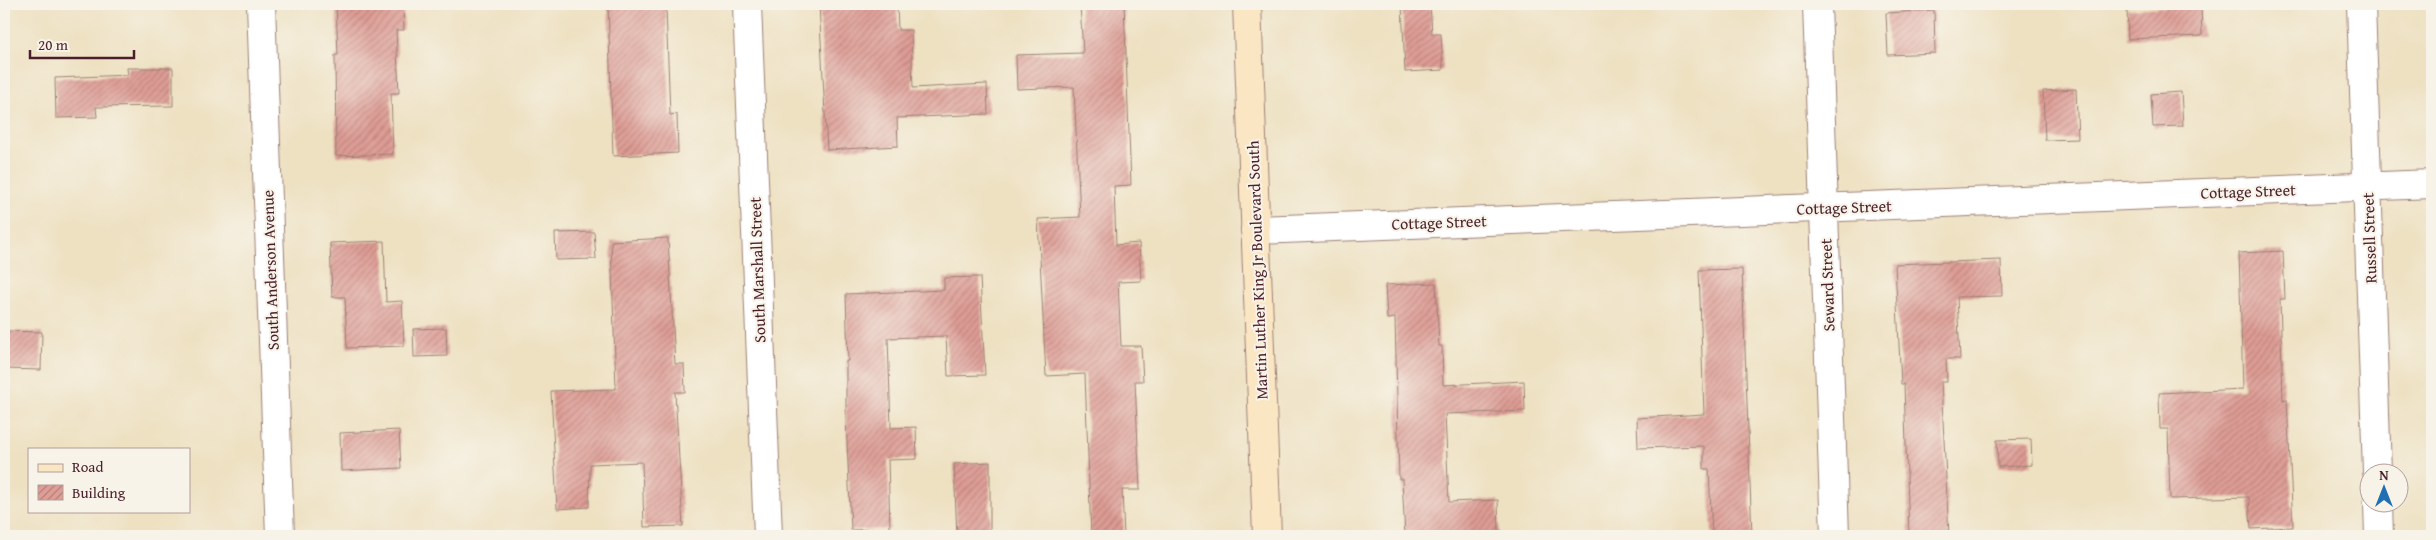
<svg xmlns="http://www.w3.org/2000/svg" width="2436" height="540" font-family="'Gentium Book Plus',serif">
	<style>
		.building { fill: url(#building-hatch) }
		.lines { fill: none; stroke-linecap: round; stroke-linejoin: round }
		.minor-casing { stroke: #9c8076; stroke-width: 30 }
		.secondary-casing { stroke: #9c8076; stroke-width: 30 }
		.minor { stroke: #fff; stroke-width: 28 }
		.secondary { stroke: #fbe6c4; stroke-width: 28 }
		.labels { text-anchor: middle; stroke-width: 4; stroke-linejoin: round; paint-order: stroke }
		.street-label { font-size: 16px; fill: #4a1f2b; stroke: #f7f3e8 }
	</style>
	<defs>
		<pattern id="building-hatch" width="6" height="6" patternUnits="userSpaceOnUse" patternTransform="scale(1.25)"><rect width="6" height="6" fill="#de9d95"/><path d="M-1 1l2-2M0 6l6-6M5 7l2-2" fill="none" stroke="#b67f7a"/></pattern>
	</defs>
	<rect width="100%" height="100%" fill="#f7f3e8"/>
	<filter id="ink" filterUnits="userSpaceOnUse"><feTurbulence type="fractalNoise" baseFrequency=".02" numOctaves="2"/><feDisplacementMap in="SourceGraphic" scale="10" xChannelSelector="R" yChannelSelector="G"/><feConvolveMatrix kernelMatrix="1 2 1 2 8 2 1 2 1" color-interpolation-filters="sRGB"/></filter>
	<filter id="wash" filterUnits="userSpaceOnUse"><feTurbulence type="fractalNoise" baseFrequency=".0096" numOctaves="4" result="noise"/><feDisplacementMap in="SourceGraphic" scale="20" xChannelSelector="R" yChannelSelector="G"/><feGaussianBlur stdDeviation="1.12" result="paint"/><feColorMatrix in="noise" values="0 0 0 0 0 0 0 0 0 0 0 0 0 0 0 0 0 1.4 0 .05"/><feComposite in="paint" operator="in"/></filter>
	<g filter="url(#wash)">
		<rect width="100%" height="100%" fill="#eee1c2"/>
		<g id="blocks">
			<!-- building -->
			<g class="building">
				<path d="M336 4H403L404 30H396L399 93H391L393 154 336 156 335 55H338Z"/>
				<path d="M608 4H661V8H666L670 115 677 114 678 153 613 156Z"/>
				<path d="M819 4 897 5 898 30H911L913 88 987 84 988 114 897 118 898 146 827 150Z"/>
				<path d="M1080 4H1124L1131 185 1114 186 1116 245 1139 243 1141 281 1118 282 1121 346H1141L1143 381H1135L1140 490H1122L1124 536H1091L1085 374 1046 376 1038 219 1080 217 1074 87 1017 89 1016 55 1083 53Z"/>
				<path d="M1402 4H1430L1432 34H1441L1443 70 1405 72Z"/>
				<path d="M2201 5 2202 36 2128 39 2127 9Z"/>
				<path d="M1934 10 1935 53 1888 55 1886 13Z"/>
				<path d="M127 68H173V106L96 107 97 117 56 118 55 78 128 75Z"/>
				<path d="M2076 89 2078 139 2045 140 2043 91Z"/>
				<path d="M2181 92 2183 126 2153 127 2151 94Z"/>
				<path d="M594 232 596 259 556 260 555 233Z"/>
				<path d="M668 238 675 364H684L685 392H675L683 526 644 527 642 462 590 464 589 507 557 509 551 391 616 389 611 241Z"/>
				<path d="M384 241 386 302 402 301 404 346 347 348 345 297H332L330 243Z"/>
				<path d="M2283 251 2285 299H2280L2283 400 2287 399 2293 527 2251 529 2249 497 2170 499 2168 429H2160L2159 393 2243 389 2239 253Z"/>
				<path d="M2001 260 2002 296 1957 297 1960 359H1946L1947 382H1941L1949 536H1909L1904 384H1901L1895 264Z"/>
				<path d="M1742 269 1752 536H1712L1709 469H1704V446L1638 448 1637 418 1704 414 1699 270Z"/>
				<path d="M980 277 985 375 948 376 946 336 888 338 891 428 916 427 917 459 888 460 890 529 851 530 846 417V361H848L846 294 944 290V278Z"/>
				<path d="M1436 283 1439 346H1442L1443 385 1524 381 1525 411 1445 414 1449 502 1498 500 1499 535 1405 536 1402 479H1399L1395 318 1387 319 1385 285Z"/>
				<path d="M446 328 447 356 414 357 413 329Z"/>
				<path d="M4 331 42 332 41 370 4 369Z"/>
				<path d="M399 430 401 468 341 471 340 433Z"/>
				<path d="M2031 439 2032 465 1998 467 1997 440Z"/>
				<path d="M990 462V536H957L954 464Z"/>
			</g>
		</g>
	</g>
	<g filter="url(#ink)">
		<use href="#blocks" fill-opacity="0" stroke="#9c8076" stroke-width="1"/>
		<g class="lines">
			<!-- minor casing -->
			<g class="minor-casing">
				<g id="minor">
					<path d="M261 4 280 536"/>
					<path d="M747 4 768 536"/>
					<path d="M1817 4 1835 536"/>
					<path d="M2361 4 2377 472"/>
					<path d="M1255 230 2432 184"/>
					<path d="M2378 502 2379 536"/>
				</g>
			</g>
			<!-- secondary casing -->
			<g class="secondary-casing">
				<path id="secondary" d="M1247 4 1267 536"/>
			</g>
			<!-- minor -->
			<use href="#minor" class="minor"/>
			<!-- secondary -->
			<use href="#secondary" class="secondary"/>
		</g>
	</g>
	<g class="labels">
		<!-- street labels -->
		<g class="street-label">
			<text transform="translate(2248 191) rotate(-2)" y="6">Cottage Street</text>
			<text transform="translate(1844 207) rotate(-2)" y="6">Cottage Street</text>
			<text transform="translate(1439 222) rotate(-2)" y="6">Cottage Street</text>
			<text transform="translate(2369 238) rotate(-92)" y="6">Russell Street</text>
			<text transform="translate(270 270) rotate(-92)" y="6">South Anderson Avenue</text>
			<text transform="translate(757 270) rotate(-92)" y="6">South Marshall Street</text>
			<text transform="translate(1257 270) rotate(-92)" y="6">Martin Luther King Jr Boulevard South</text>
			<text transform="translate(1827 285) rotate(-92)" y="6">Seward Street</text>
		</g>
	</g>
	<!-- margin -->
	<rect width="2436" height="540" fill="none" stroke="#f7f3e8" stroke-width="20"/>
	<!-- legend -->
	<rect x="28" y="448" width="162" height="65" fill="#f7f3e8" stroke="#b29e9c"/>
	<rect x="38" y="464" width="25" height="8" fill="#fbe6c4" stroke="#b29e9c"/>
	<text x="72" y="472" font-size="15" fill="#4a1f2b">Road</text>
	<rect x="38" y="485" width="25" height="15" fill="url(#building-hatch)" stroke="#b29e9c"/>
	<text x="72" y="498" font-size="15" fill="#4a1f2b">Building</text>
	<!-- north arrow -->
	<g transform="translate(2384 488)"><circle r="24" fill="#f7f3e8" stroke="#b29e9c"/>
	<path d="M0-4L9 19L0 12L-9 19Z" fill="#1f6fb2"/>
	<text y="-8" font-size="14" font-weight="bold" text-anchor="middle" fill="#4a1f2b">N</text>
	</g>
	<!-- scale -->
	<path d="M30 50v8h104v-8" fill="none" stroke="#4a1f2b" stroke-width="2.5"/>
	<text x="38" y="50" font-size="15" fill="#4a1f2b" stroke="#f7f3e8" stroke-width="4" paint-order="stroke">20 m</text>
</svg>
